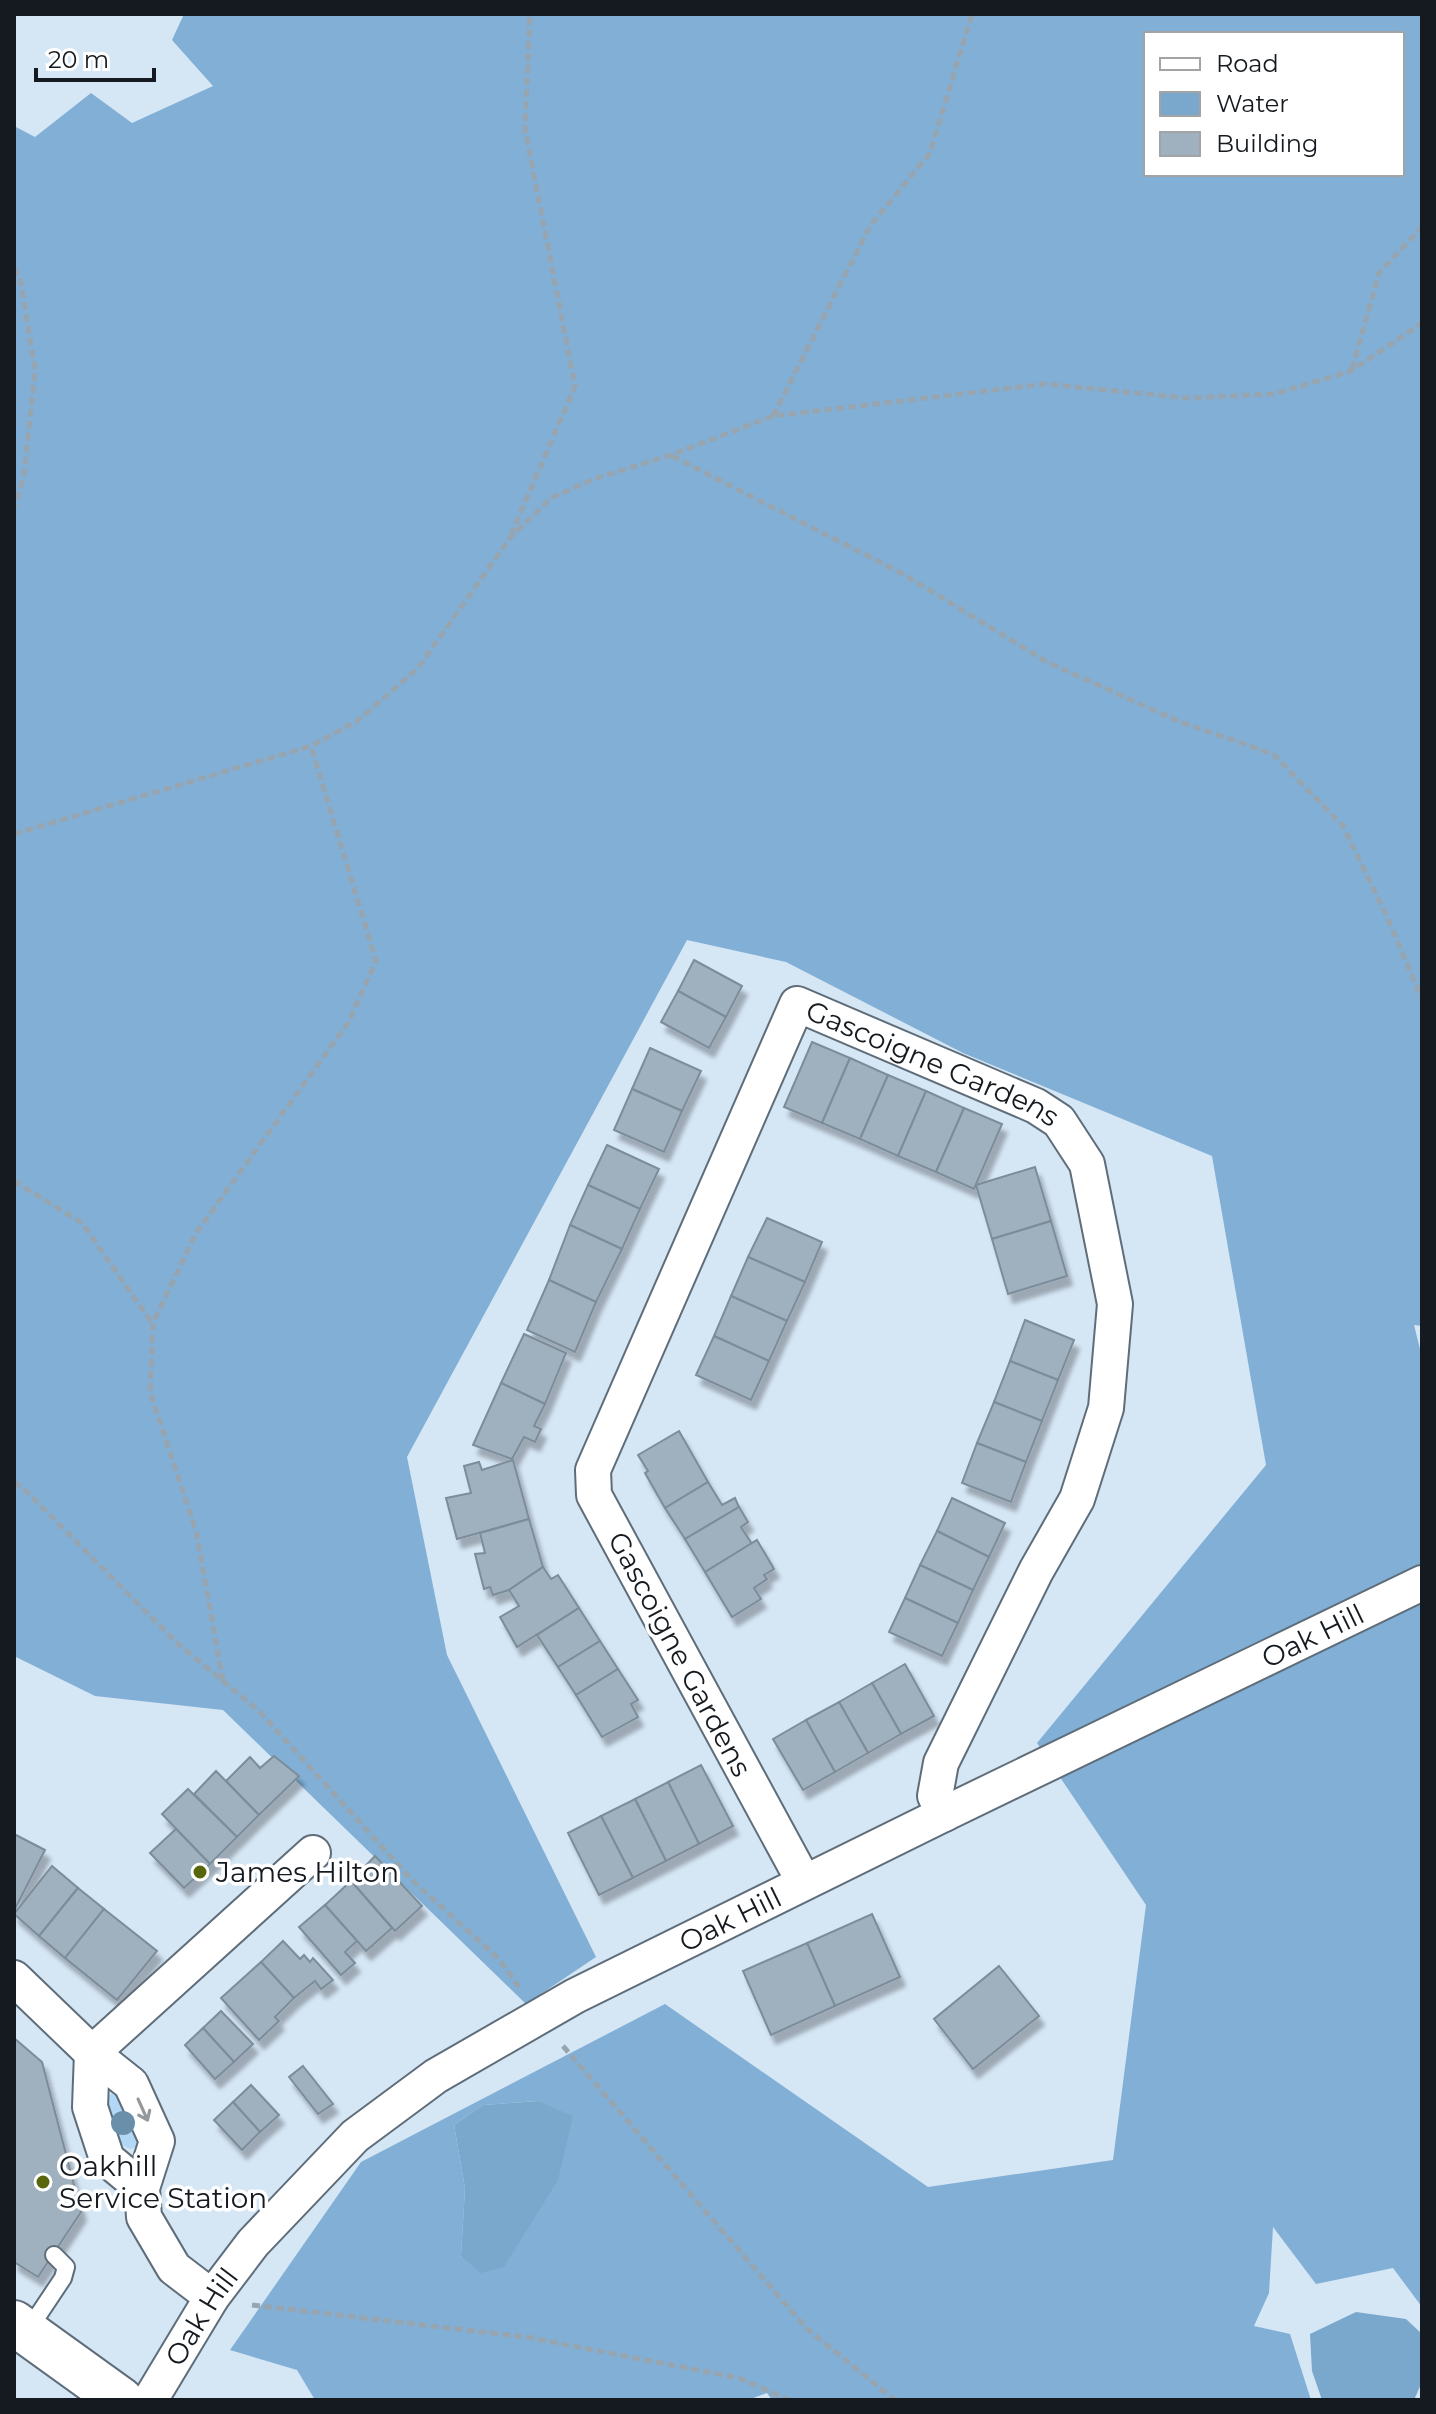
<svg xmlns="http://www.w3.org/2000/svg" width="1436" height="2414" font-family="Montserrat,sans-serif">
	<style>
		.green { fill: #b3d8f7 }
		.forest { fill: #82afd5; fill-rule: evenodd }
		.water { fill: #7aa7cc }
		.building { fill: #9fb0be; stroke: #7c8c99; stroke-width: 2; filter: url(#shadow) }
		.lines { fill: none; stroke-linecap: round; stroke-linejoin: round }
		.service-casing { stroke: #5e6d79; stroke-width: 20 }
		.minor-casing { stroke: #5e6d79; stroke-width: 38 }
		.primary-casing { stroke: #5e6d79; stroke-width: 48 }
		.path { stroke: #97a5b1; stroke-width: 5; stroke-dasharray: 8 4; stroke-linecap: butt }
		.service { stroke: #fff; stroke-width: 16 }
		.minor { stroke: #fff; stroke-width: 34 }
		.primary { stroke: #fff; stroke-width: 44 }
		.tree { fill: #6a8faa }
		.oneway { stroke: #95989a }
		.poi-dot { fill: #58660c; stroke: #fff; stroke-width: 3 }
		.labels { text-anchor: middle; stroke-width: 7; stroke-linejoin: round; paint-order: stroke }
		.street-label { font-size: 28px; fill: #141a1f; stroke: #fff }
		.poi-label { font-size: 28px; fill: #141a1f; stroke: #fff; text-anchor: start }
	</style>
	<defs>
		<filter id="shadow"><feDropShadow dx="5" dy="9" stdDeviation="2" flood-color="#0004"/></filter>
	</defs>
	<rect width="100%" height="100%" fill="#d5e6f5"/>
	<!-- green -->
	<path class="green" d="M111 2094 117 2095 139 2137V2145L131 2149C112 2145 105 2114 106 2097Z"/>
	<!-- forest -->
	<path class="forest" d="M184 14H1422V1326L1414 1325 1422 1357V2307L1393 2268 1316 2284 1273 2227 1269 2293 1254 2326 1290 2334 1311 2400H772L767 2393 748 2400H315L297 2370 230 2350 361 2162 665 2004 928 2187 1113 2160 1146 1905 1037 1743 1266 1465 1212 1156 963 1053 786 962 687 940 407 1457 447 1655 596 1957 526 2004 223 1710 95 1696 14 1656V126L35 137 91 93 132 123 213 86 172 40ZM1146 34H1402V174H1146ZM537 2101 572 2116 461 2257 465 2188 454 2125 483 2105Z"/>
	<!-- water -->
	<g class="water">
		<path d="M538 2101 573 2116 558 2180 504 2267 481 2273 461 2256 465 2188 454 2125 483 2105Z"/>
		<path d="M1356 2312 1406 2319 1422 2334V2382L1414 2400H1322L1312 2371 1310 2334Z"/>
	</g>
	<!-- building -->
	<g class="building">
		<path d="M694 960 742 986 726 1017 678 991Z"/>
		<path d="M678 991 726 1017 709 1048 661 1022Z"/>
		<path d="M812 1042 850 1058 822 1123 784 1107Z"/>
		<path d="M650 1048 701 1071 682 1111 632 1089Z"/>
		<path d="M850 1058 888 1075 860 1139 822 1123Z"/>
		<path d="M888 1075 926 1091 898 1156 860 1139Z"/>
		<path d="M632 1089 682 1111 664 1152 614 1130Z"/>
		<path d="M926 1091 964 1108 936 1172 898 1156Z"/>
		<path d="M964 1108 1002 1124 974 1189 936 1172Z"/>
		<path d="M607 1145 659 1169 640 1209 588 1185Z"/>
		<path d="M1035 1167 1051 1221 992 1239 976 1185Z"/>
		<path d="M588 1185 640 1209 622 1249 570 1225Z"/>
		<path d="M767 1218 822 1242 805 1282 748 1257Z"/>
		<path d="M1051 1221 1067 1276 1008 1294 992 1239Z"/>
		<path d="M570 1225 622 1249 596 1302 549 1280Z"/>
		<path d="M748 1257 805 1282 787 1321 731 1296Z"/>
		<path d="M549 1280 596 1302 575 1352 527 1330Z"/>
		<path d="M731 1296 787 1321 769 1361 714 1336Z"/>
		<path d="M1025 1320 1074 1340 1058 1380 1010 1361Z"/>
		<path d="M524 1334 566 1353 545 1404 501 1383Z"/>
		<path d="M714 1336 769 1361 751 1400 696 1375Z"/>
		<path d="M1010 1361 1058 1380 1042 1421 994 1402Z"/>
		<path d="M501 1383 545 1404 534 1426 541 1429 535 1442 524 1437 512 1459 473 1445Z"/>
		<path d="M994 1402 1042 1421 1026 1462 977 1443Z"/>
		<path d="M679 1431 708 1482 665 1508 645 1473 648 1471 638 1455Z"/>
		<path d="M977 1443 1026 1462 1011 1502 962 1483Z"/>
		<path d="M513 1460 529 1519 457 1539 446 1498 471 1493 464 1466 479 1462 482 1470Z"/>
		<path d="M708 1482 722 1505 735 1498 739 1507 685 1539 665 1508Z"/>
		<path d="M952 1498 1005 1523 989 1557 937 1531Z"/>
		<path d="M739 1507 748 1522 741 1527 752 1544 705 1572 685 1539Z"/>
		<path d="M529 1519 543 1567 509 1590 493 1595 490 1587 484 1589 475 1554 485 1553 480 1533Z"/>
		<path d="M937 1531 989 1557 973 1590 920 1565Z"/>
		<path d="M757 1540 774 1569 764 1575 767 1579 754 1588 761 1599 732 1617 705 1572Z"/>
		<path d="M920 1565 973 1590 958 1623 905 1598Z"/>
		<path d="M543 1567 551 1579 558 1575 579 1608 517 1647 500 1617 519 1606 509 1590Z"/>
		<path d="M905 1598 958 1623 942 1656 889 1632Z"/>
		<path d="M579 1608 600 1641 558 1667 537 1635Z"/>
		<path d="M600 1641 618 1669 576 1695 558 1667Z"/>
		<path d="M905 1664 934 1716 901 1734 872 1683Z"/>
		<path d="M618 1669 638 1700 631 1704 638 1717 602 1737 576 1695Z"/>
		<path d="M872 1683 901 1734 868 1753 839 1702Z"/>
		<path d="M839 1702 868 1753 835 1772 806 1720Z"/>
		<path d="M806 1720 835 1772 803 1790 773 1739Z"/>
		<path d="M274 1756 299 1776 259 1815 226 1781 250 1757 260 1768Z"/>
		<path d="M701 1765 733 1826 699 1844 668 1782Z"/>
		<path d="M216 1771 259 1815 237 1837 194 1794Z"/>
		<path d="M668 1782 699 1844 666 1861 635 1799Z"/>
		<path d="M188 1789 237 1837 210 1864 162 1814Z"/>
		<path d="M635 1799 666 1861 633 1878 601 1816Z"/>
		<path d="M601 1816 633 1878 599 1895 568 1833Z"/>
		<path d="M176 1829 210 1864 184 1888 150 1853Z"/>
		<path d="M14 1834 45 1850 14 1911Z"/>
		<path d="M375 1856 422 1906 395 1931 351 1881Z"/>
		<path d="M52 1866 78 1888 39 1936 14 1914Z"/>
		<path d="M351 1881 392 1928 366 1951 325 1905Z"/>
		<path d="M78 1888 104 1909 65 1958 39 1936Z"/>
		<path d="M325 1905 357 1941 345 1952 355 1963 341 1975 299 1927Z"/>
		<path d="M104 1909 157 1951 117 2000 65 1958Z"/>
		<path d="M872 1914 900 1977 835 2006 807 1943Z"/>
		<path d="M283 1941 300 1959 304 1955 310 1962 313 1958 333 1980 321 1989 315 1981 294 1998 261 1962Z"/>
		<path d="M807 1943 835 2006 771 2035 743 1971Z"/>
		<path d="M261 1962 294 1998 275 2017 279 2021 259 2040 221 1998Z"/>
		<path d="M999 1966 1039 2016 973 2069 934 2019Z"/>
		<path d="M221 2011 253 2044 234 2062 203 2028Z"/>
		<path d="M203 2028 234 2062 215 2079 185 2045Z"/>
		<path d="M14 2038 42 2062 81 2212 38 2277 14 2262Z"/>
		<path d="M303 2066 333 2104 318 2114 289 2077Z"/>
		<path d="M251 2085 279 2115 260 2132 233 2102Z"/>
		<path d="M233 2102 260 2132 242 2150 214 2120Z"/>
	</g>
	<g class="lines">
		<!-- service casing -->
		<g class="service-casing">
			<path id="service" d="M27 2332 63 2278 66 2267 54 2255"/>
		</g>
		<!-- minor casing -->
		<g class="minor-casing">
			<g id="minor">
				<path id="s1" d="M804 1882 594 1495 593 1470 797 1004 1036 1106 1059 1121 1087 1164 1115 1304 1106 1408 1077 1499 1036 1571 941 1763 935 1796 944 1814"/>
				<path d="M14 1978 92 2053 131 2084 157 2141 142 2188 144 2217 174 2268 212 2297"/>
				<path d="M142 2188 107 2159 90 2107 92 2053 313 1853"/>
				<path id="s2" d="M150 2400 212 2297 253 2243 355 2136 436 2076 575 1996 944 1814 1422 1583"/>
			</g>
		</g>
		<!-- primary casing -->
		<g class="primary-casing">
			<path id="primary" d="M14 2323 121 2400"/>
		</g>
		<!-- path -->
		<g class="path">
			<path d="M14 268 20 278 35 370 24 476 14 507"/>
			<path d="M1352 369 1379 273 1422 227"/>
			<path d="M773 416 870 226 930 153 972 14"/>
			<path d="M672 456 903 574 1047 662 1178 721 1273 754 1343 826 1388 919 1422 999"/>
			<path d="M511 535 575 386 525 129 530 14"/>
			<path d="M14 834 311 746 357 721 418 668 510 538 551 498 594 479 671 455 773 416 1045 384 1187 398 1274 394 1351 371 1422 323"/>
			<path d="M14 1181 82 1223 152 1323"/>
			<path d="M14 1482 25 1490 177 1643 259 1711 413 1881 499 1959 519 1987"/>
			<path d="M223 1681 196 1531 150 1392 153 1323 196 1233 348 1023 376 961 311 746"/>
			<path d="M563 2046 806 2328 895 2400"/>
			<path d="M252 2305 526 2337 739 2378 789 2400"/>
		</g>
		<!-- service -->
		<use href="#service" class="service"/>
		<!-- minor -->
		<use href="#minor" class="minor"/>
		<!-- primary -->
		<use href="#primary" class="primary"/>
	</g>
	<!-- trees -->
	<circle class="tree" cx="123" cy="2123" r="12"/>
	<!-- one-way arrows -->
	<defs><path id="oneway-shaft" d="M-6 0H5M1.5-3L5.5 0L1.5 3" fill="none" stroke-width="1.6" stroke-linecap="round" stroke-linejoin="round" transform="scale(2)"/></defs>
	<use class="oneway" href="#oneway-shaft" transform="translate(143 2110) rotate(66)"/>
	<!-- markers -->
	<g class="poi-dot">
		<circle cx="200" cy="1872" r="8"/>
		<circle cx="43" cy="2182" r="8"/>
	</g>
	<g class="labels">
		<!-- street labels -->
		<g class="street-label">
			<text dy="10" stroke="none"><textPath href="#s1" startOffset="1122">Gascoigne Gardens</textPath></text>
			<text dy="10" stroke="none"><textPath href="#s2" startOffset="1418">Oak Hill</textPath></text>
			<text transform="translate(680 1654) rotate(62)" y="10">Gascoigne Gardens</text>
			<text dy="10" stroke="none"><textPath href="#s2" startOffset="770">Oak Hill</textPath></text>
			<text dy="10" stroke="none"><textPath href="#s2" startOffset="98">Oak Hill</textPath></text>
		</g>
		<!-- poi labels -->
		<g class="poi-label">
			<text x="216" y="1882">James Hilton</text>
			<text x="59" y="2176">Oakhill<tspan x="59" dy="32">Service Station</tspan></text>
		</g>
	</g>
	<!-- border -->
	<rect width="1436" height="2414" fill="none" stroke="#141a1f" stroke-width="32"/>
	<!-- legend -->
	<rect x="1144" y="32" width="260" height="144" fill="#ffffff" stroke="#a1a3a5" stroke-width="2"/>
	<rect x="1160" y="58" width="40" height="12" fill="#ffffff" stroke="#a1a3a5" stroke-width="2"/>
	<text x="1216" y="72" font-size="24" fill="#141a1f">Road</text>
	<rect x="1160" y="92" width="40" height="24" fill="#7aa7cc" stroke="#a1a3a5" stroke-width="2"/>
	<text x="1216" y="112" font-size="24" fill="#141a1f">Water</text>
	<rect x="1160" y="132" width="40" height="24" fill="#9fb0be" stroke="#a1a3a5" stroke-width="2"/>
	<text x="1216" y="152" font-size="24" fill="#141a1f">Building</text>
	<!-- scale -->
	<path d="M36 68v12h118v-12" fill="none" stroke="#141a1f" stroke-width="4"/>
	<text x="48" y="68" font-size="24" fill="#141a1f" stroke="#ffffff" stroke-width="6" paint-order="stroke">20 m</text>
</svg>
